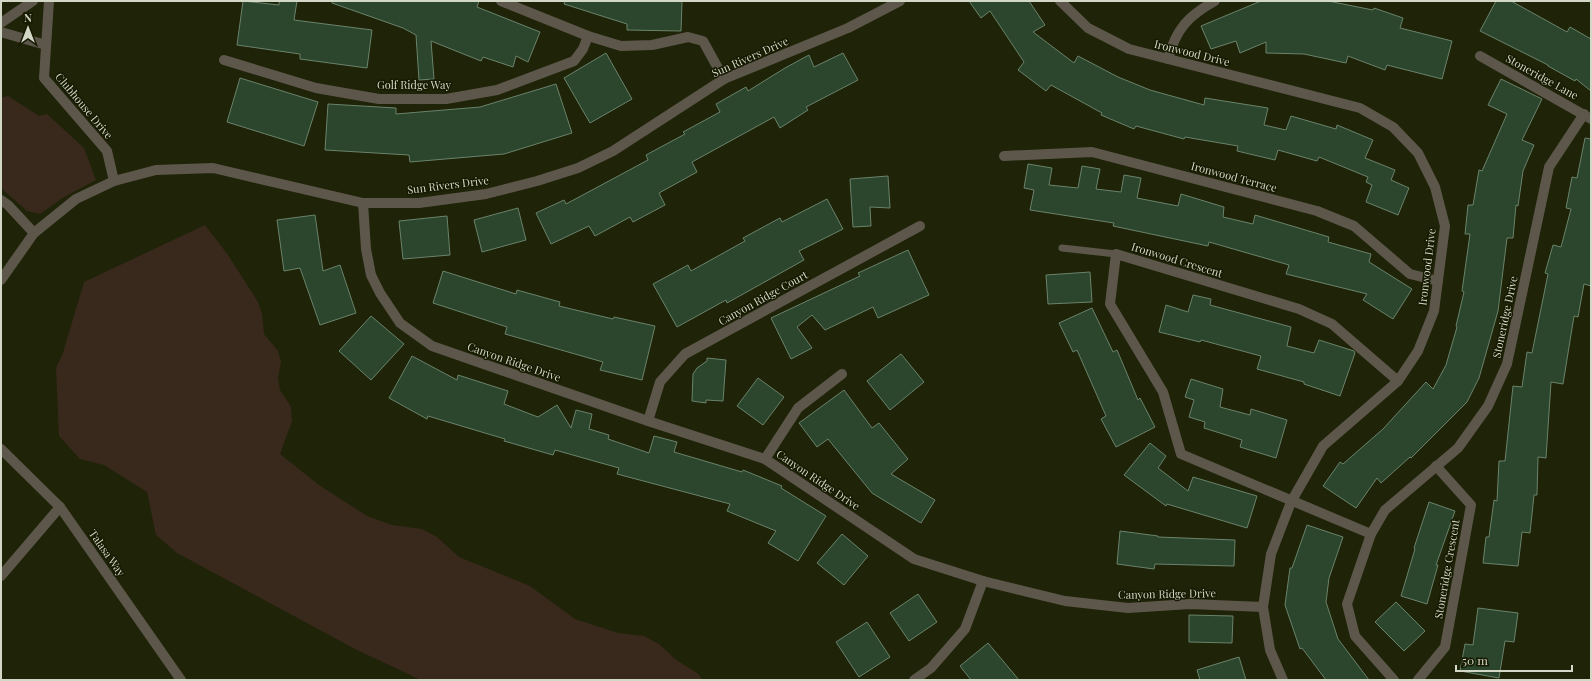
<svg xmlns="http://www.w3.org/2000/svg" width="1592" height="681" font-family="'Playfair Display',serif">
	<style>
		.green { fill: #39291d }
		.building { fill: #2c452d; stroke: #6a836b }
		.lines { fill: none; stroke-linecap: round; stroke-linejoin: round }
		.service { stroke: #5d574b; stroke-width: 7 }
		.minor { stroke: #5d574b; stroke-width: 10 }
		.tertiary { stroke: #5d574b; stroke-width: 10 }
		.labels { text-anchor: middle; stroke-width: 3; stroke-linejoin: round; paint-order: stroke }
		.street-label { font-size: 11px; fill: #d3d7c6; stroke: #161a00 }
	</style>
	<rect width="100%" height="100%" fill="#1f2307"/>
	<!-- green -->
	<g class="green">
		<path d="M8 96 39 116 47 114 84 148 96 180 64 197 40 214 27 211 1 188V98Z"/>
		<path d="M205 225 228 255 258 302 262 314 264 334 278 351 281 362 278 378 280 390 291 407 292 421 280 454 319 485 367 516 392 525 422 529 437 537 459 557 530 586 575 619 618 633 644 636 659 644 675 659 697 673 703 680H421L357 650 177 553 156 535 147 492 104 465 80 459 59 436 56 368 63 353 84 282Z"/>
	</g>
	<!-- building -->
	<g class="building">
		<path d="M243 1 279 5V1H297L294 20 372 30 367 68 300 59V54L237 45Z"/>
		<path d="M332 1H479L477 7 540 32 528 62 516 56 513 67 483 57 481 61 431 41 434 79 419 80 416 35 403 28 332 3Z"/>
		<path d="M565 1H682L681 31 627 30V24L564 4Z"/>
		<path d="M969 1H1029L1045 25 1033 32 1074 63 1078 56 1118 77 1150 90 1204 105 1205 98 1268 108 1264 125 1286 130 1291 116 1336 129 1337 125 1373 140 1365 158 1395 170 1391 180 1409 188 1398 215 1366 202 1372 185 1366 182 1368 177 1319 157 1317 161 1278 150 1275 160 1237 151 1238 146 1185 137 1184 139 1136 126 1134 129 1101 115 1102 113 1051 85 1046 91 1018 70 1024 62 990 11 981 18Z"/>
		<path d="M1261 1H1328L1373 10 1374 8 1403 18 1400 28 1452 41 1442 79 1387 65 1385 70 1348 56 1346 63 1304 54 1266 53V42L1240 53 1236 41 1211 49 1201 26Z"/>
		<path d="M1496 1H1511L1567 32 1570 27 1591 39V91L1576 79 1575 81 1548 66V65L1480 31Z"/>
		<path d="M606 53 632 99 590 123 564 78Z"/>
		<path d="M843 53 858 80 806 107 808 110 780 128 774 117 692 162 697 172 659 193 665 205 633 222 630 217 595 236 589 226 551 244 536 213 564 200 566 204 648 160 646 155 685 134 683 132 720 112 716 104 746 87 748 91 785 68 809 55 814 67Z"/>
		<path d="M240 78 318 102 304 146 227 122Z"/>
		<path d="M1501 79 1542 99 1522 140 1534 145 1523 171 1518 206 1516 205 1513 238H1507L1498 311 1479 378 1467 402 1411 458 1410 457 1381 483 1377 478 1356 508 1323 486 1340 462 1343 464 1383 429 1426 382 1433 389 1446 365 1457 327 1456 326 1464 292 1462 291 1470 234H1465L1468 205H1473L1479 170 1482 171 1507 114 1488 105Z"/>
		<path d="M556 84 572 133 504 154 410 162 409 155 325 150 328 104 396 108V114L480 107Z"/>
		<path d="M1585 138 1591 139V286L1584 284 1578 317 1574 316 1563 384 1551 382 1546 458 1538 457 1537 495H1534L1530 533 1522 532 1518 566 1483 563 1486 537H1489L1494 500 1497 501 1499 461H1505L1513 386 1522 387 1527 352 1532 353 1548 274 1545 273 1553 245 1561 247 1571 209 1566 208 1572 177 1577 178Z"/>
		<path d="M1028 164 1052 168 1049 185 1078 188 1082 166 1100 169 1096 189 1121 192 1124 175 1141 178 1137 198 1178 206 1181 194 1224 207 1223 217 1253 224 1255 215 1329 237 1328 242 1371 254 1369 262 1412 289 1393 319 1363 300 1367 294 1286 274 1289 265 1209 242 1208 246 1113 226 1114 223 1030 210 1034 190 1024 188Z"/>
		<path d="M888 176 890 208 870 207 871 226 853 227 850 179Z"/>
		<path d="M827 199 843 229 799 251 804 260 727 303 726 300 677 327 653 284 688 265 691 271 745 241 743 238 780 218 782 222Z"/>
		<path d="M518 208 526 240 482 252 474 220Z"/>
		<path d="M315 215 323 271 340 265 356 313 320 325 300 268 284 271 277 220Z"/>
		<path d="M447 216 450 255 403 259 399 221Z"/>
		<path d="M908 250 929 295 878 318 873 307 825 330 812 315 797 327 812 348 791 359 771 318 860 276 858 273Z"/>
		<path d="M443 271 516 294 517 290 560 302 559 306 613 319 614 317 655 326 642 380 600 370 603 362 505 334 507 327 433 303Z"/>
		<path d="M1090 272 1092 302 1048 304 1046 275Z"/>
		<path d="M1193 295 1211 299 1210 305 1291 327 1287 346 1314 353 1319 340 1354 351 1355 353 1340 396 1304 384V382L1257 369 1261 356 1201 340 1200 342 1159 332 1166 305 1188 312Z"/>
		<path d="M1092 308 1113 352 1117 350 1138 400 1140 398 1155 427 1116 447 1101 419 1106 416 1077 350 1073 352 1059 323Z"/>
		<path d="M371 316 404 344 371 380 339 351Z"/>
		<path d="M901 354 924 382 890 410 867 381Z"/>
		<path d="M412 356 457 380 458 375 508 391 504 404 538 417 557 405 571 428 576 410 592 414 589 429 609 435 608 439 649 453 654 436 677 442 674 452 742 472 743 470 782 486 781 488 826 516 798 561 768 543 776 531 727 511 730 504 617 474 619 468 555 450 553 455 504 441 505 439 428 416 427 419 389 398Z"/>
		<path d="M707 358 726 360 723 401 706 400V403L692 401 693 374 697 368 707 361Z"/>
		<path d="M758 378 784 397 763 425 737 406Z"/>
		<path d="M1191 379 1223 389 1220 407 1250 415 1251 409 1287 420 1276 458 1240 447 1242 440 1204 428 1205 422 1189 417 1194 400 1185 397Z"/>
		<path d="M844 390 872 428 879 423 908 459 891 474 935 500 921 523 872 493 828 439 817 447 799 423Z"/>
		<path d="M1150 443 1166 456 1158 468 1188 491 1193 477 1257 496 1247 528 1167 504 1166 506 1124 475Z"/>
		<path d="M1429 502 1455 511 1436 565H1438L1427 604 1401 596 1415 549 1414 548Z"/>
		<path d="M1307 525 1343 537 1329 578 1326 602 1338 639 1369 680H1326L1302 648 1300 649 1285 605 1290 568H1292Z"/>
		<path d="M1120 531 1158 536V537L1235 540 1234 566 1155 564 1154 569 1117 564Z"/>
		<path d="M842 534 868 556 844 585 817 563Z"/>
		<path d="M918 594 937 622 909 641 890 613Z"/>
		<path d="M1396 602 1425 631 1404 651 1375 622Z"/>
		<path d="M1478 608 1518 613 1514 642 1505 641 1499 678 1460 671 1465 644 1473 645Z"/>
		<path d="M1189 615 1233 616 1232 643 1189 642Z"/>
		<path d="M867 622 890 657 859 677 836 642Z"/>
		<path d="M988 643 1019 680H971L960 666Z"/>
		<path d="M1239 657 1246 680H1200L1197 670Z"/>
	</g>
	<g class="lines">
		<!-- service -->
		<path class="service" d="M1062 248 1116 254"/>
		<!-- minor -->
		<g class="minor">
			<path d="M49 1 44 78 107 151 114 181"/>
			<path d="M501 1 588 36 621 46 652 45 688 37 703 41 724 79"/>
			<path d="M1060 1 1088 28 1129 49 1360 108 1393 127 1418 153 1435 187 1445 226 1434 311 1418 351 1398 381 1323 446 1291 502 1271 554 1263 607 1270 650 1283 680"/>
			<path d="M1 23 33 1"/>
			<path d="M1 32 46 45"/>
			<path d="M1480 56 1591 119"/>
			<path d="M1168 59C1176 29 1188 16 1215 1"/>
			<path d="M224 60 316 88 379 99H446L497 90 574 61 583 49 588 36"/>
			<path d="M1004 156 1092 152 1317 211 1354 226 1410 274 1438 281"/>
			<path d="M1 200 8 205 34 233"/>
			<path d="M363 203 366 249 371 275 380 293 400 323 432 346 648 421 765 459 914 559 983 581 1065 601 1128 608 1190 604 1263 607"/>
			<path d="M648 421 660 382 685 354 920 226"/>
			<path d="M1 449 60 507 181 680"/>
			<path d="M765 459 798 408 842 374"/>
			<path d="M1371 534 1181 454 1163 392 1110 304 1116 254 1299 309 1332 324 1398 381"/>
			<path d="M1 576 60 507"/>
			<path d="M914 680 931 668 965 629 983 581"/>
			<path d="M1394 680 1355 636 1347 604 1371 534 1385 510 1458 448 1488 406 1507 364 1549 167 1584 114"/>
			<path d="M1418 680 1445 647 1471 505 1436 466"/>
		</g>
		<!-- tertiary -->
		<path class="tertiary" d="M1 280 34 233 76 199 114 181 156 170 213 168 363 203H419L486 194 537 181 578 168 613 151 724 79 848 28 900 1"/>
	</g>
	<g class="labels">
		<!-- street labels -->
		<g class="street-label">
			<text transform="translate(1192 53) rotate(14)" y="4">Ironwood Drive</text>
			<text transform="translate(750 57) rotate(-24)" y="4">Sun Rivers Drive</text>
			<text transform="translate(1542 77) rotate(29)" y="4">Stoneridge Lane</text>
			<text x="414" y="89">Golf Ridge Way</text>
			<text transform="translate(84 106) rotate(50)" y="4">Clubhouse Drive</text>
			<text transform="translate(1234 177) rotate(15)" y="4">Ironwood Terrace</text>
			<text transform="translate(448 185) rotate(-7)" y="4">Sun Rivers Drive</text>
			<text transform="translate(1177 260) rotate(17)" y="4">Ironwood Crescent</text>
			<text transform="translate(1427 267) rotate(-83)" y="4">Ironwood Drive</text>
			<text transform="translate(763 298) rotate(-29)" y="4">Canyon Ridge Court</text>
			<text transform="translate(1505 317) rotate(-78)" y="4">Stoneridge Drive</text>
			<text transform="translate(514 362) rotate(19)" y="4">Canyon Ridge Drive</text>
			<text transform="translate(818 480) rotate(34)" y="4">Canyon Ridge Drive</text>
			<text transform="translate(107 553) rotate(55)" y="4">Talasa Way</text>
			<text transform="translate(1447 569) rotate(-80)" y="4">Stoneridge Crescent</text>
			<text transform="translate(1167 594) rotate(-1)" y="4">Canyon Ridge Drive</text>
		</g>
	</g>
	<!-- border -->
	<rect width="1592" height="681" fill="none" stroke="#d3d7c6" stroke-width="4"/>
	<!-- north arrow -->
	<g transform="translate(28 28)" stroke="#161a00" stroke-width="3" paint-order="stroke">
	<path d="M0-3L7 15L0 10L-7 15Z" fill="#d3d7c6"/>
	<text y="-6" font-size="11" font-weight="bold" text-anchor="middle" fill="#d3d7c6">N</text>
	</g>
	<!-- scale -->
	<path d="M1456 665v6h116v-6" fill="none" stroke="#d3d7c6" stroke-width="2"/>
	<text x="1462" y="665" font-size="12" fill="#d3d7c6" stroke="#161a00" stroke-width="3" paint-order="stroke">50 m</text>
</svg>
